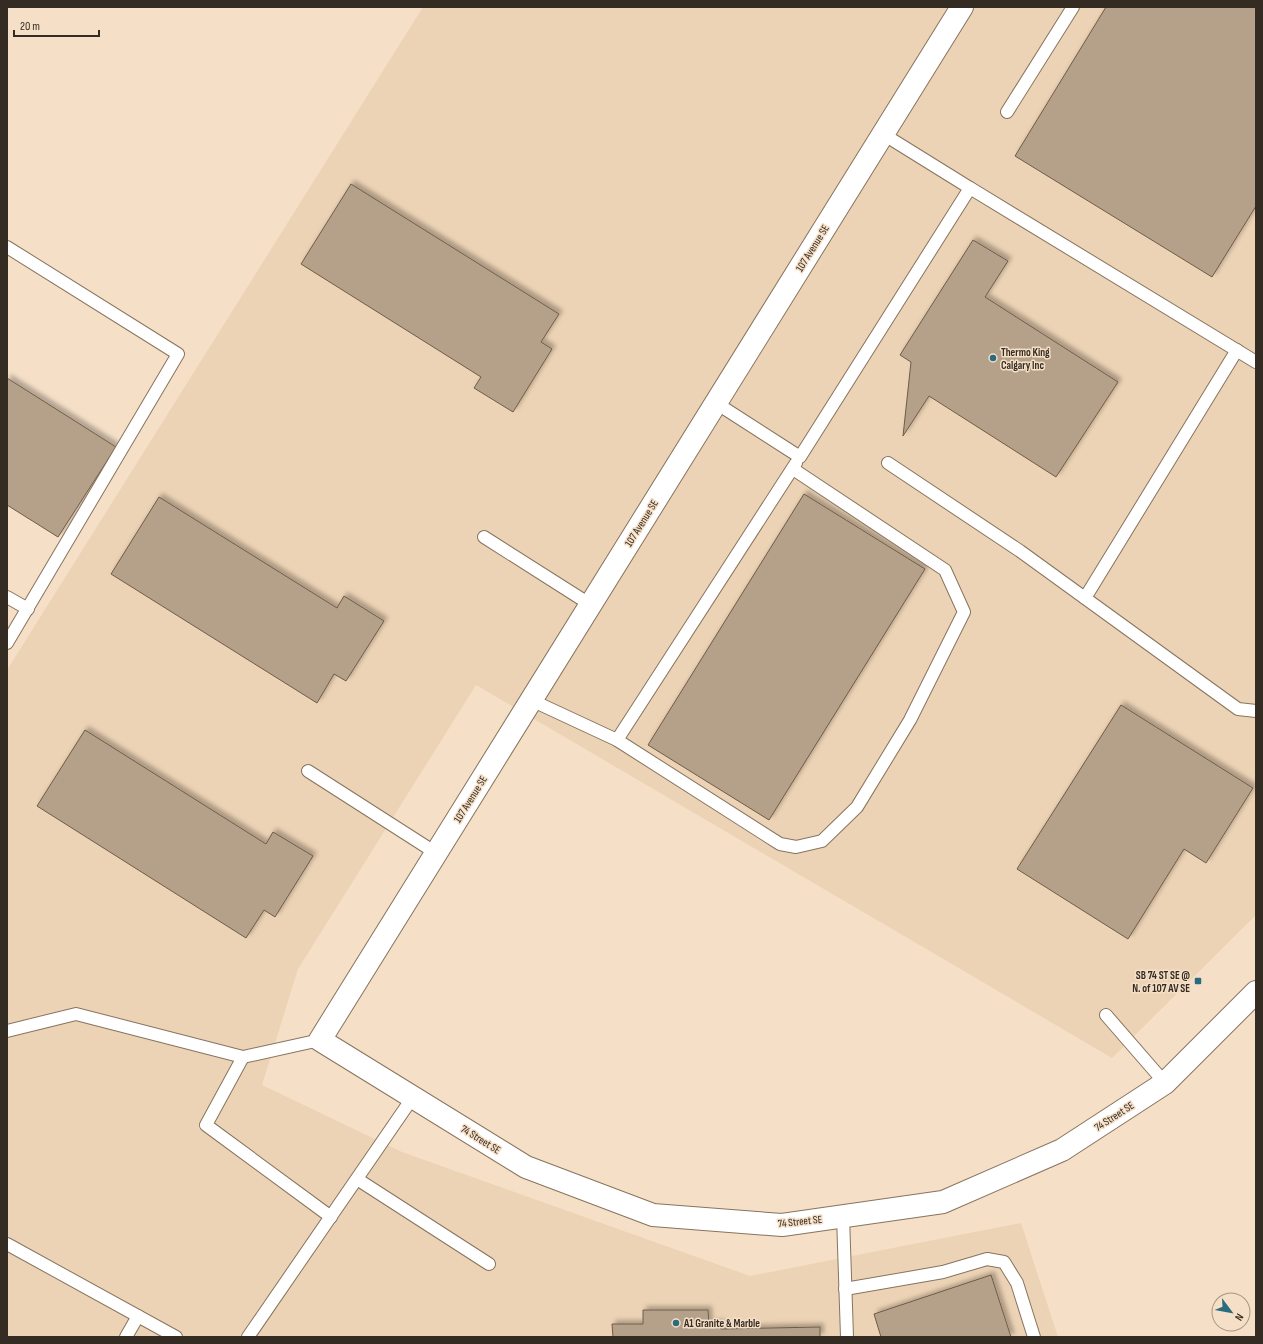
<svg xmlns="http://www.w3.org/2000/svg" width="1263" height="1344" font-family="'Sofia Sans Condensed',sans-serif">
	<style>
		.built { fill: #edd3b5 }
		.building { fill: #b5a18a; stroke: #6f5c47; filter: url(#shadow) }
		.lines { fill: none; stroke-linecap: round; stroke-linejoin: round }
		.service-casing { stroke: #87745e; stroke-width: 14 }
		.minor-casing { stroke: #87745e; stroke-width: 24 }
		.service { stroke: #fff; stroke-width: 12 }
		.minor { stroke: #fff; stroke-width: 22 }
		.poi-dot { fill: #2a6b7f; stroke: #f5dfc7; stroke-width: 1.5 }
		.labels { text-anchor: middle; stroke-width: 3; stroke-linejoin: round; paint-order: stroke }
		.street-label { font-size: 11px; fill: #342c22; stroke: #f5dfc7 }
		.poi-label { font-size: 11px; font-weight: bold; fill: #342c22; stroke: #f5dfc7; text-anchor: start }
	</style>
	<defs>
		<filter id="shadow"><feDropShadow dx="3.5" dy="-3.5" stdDeviation="2" flood-color="#0004"/></filter>
	</defs>
	<rect width="100%" height="100%" fill="#f5dfc7"/>
	<!-- built -->
	<path class="built" d="M423 7H1256V915L1112 1058 476 685 298 969 262 1085 402 1152 750 1276 1021 1223 1058 1337H7V670Z"/>
	<!-- building -->
	<g class="building">
		<path d="M1106 7H1256V206L1212 277 1015 156Z"/>
		<path d="M351 184 559 314 541 342 552 349 513 412 474 388 481 377 301 264Z"/>
		<path d="M973 240 1008 261 985 297 1118 382 1056 477 929 396 903 436 911 362 900 355Z"/>
		<path d="M7 378 116 447 58 537 7 505Z"/>
		<path d="M804 494 925 569 769 820 648 745Z"/>
		<path d="M159 497 337 608 344 596 384 621 346 681 334 674 317 703 111 574Z"/>
		<path d="M1121 705 1253 788 1206 863 1184 849 1128 939 1017 869Z"/>
		<path d="M85 730 266 844 273 832 313 856 275 917 264 910 246 938 37 806Z"/>
		<path d="M991 1275 1011 1337H881L874 1314Z"/>
		<path d="M643 1310H708L709 1324 721 1323V1329L820 1327V1337H613L612 1324H643Z"/>
	</g>
	<g class="lines">
		<!-- service casing -->
		<g class="service-casing">
			<g id="service">
				<path d="M1007 112 1073 7"/>
				<path d="M970 188 1256 362"/>
				<path d="M7 247 178 354 7 643"/>
				<path d="M716 403 800 457 970 188 883 134"/>
				<path d="M888 463 1020 551 1238 709 1256 711"/>
				<path d="M484 537 591 605"/>
				<path d="M7 597 28 609"/>
				<path d="M1085 598 1237 350"/>
				<path d="M531 700 617 740 796 463"/>
				<path d="M617 740 780 844 796 847 822 841 857 807 910 720 964 612 945 570 793 469"/>
				<path d="M308 771 436 853"/>
				<path d="M1106 1015 1165 1083"/>
				<path d="M7 1031 76 1014 243 1057 320 1040"/>
				<path d="M243 1057 206 1125 331 1217"/>
				<path d="M357 1179 489 1264"/>
				<path d="M843 1216 847 1337"/>
				<path d="M7 1244 176 1337"/>
				<path d="M845 1289 943 1272 987 1259 1004 1262 1017 1283 1034 1337"/>
				<path d="M126 1337 138 1316"/>
				<path d="M248 1337 413 1097"/>
			</g>
		</g>
		<!-- minor casing -->
		<g class="minor-casing">
			<path id="minor" d="M962 7 320 1040 526 1167 653 1215 782 1225 943 1202 1062 1150 1165 1083 1256 992"/>
		</g>
		<!-- service -->
		<use href="#service" class="service"/>
		<!-- minor -->
		<use href="#minor" class="minor"/>
	</g>
	<!-- markers -->
	<g class="poi-dot">
		<circle cx="993" cy="358" r="4"/>
		<rect x="1194" y="977" width="8" height="8" rx="2"/>
		<circle cx="676" cy="1323" r="4"/>
	</g>
	<g class="labels">
		<!-- street labels -->
		<g class="street-label">
			<text transform="translate(812 248) rotate(-58)" y="4">107 Avenue SE</text>
			<text transform="translate(641 523) rotate(-58)" y="4">107 Avenue SE</text>
			<text transform="translate(470 799) rotate(-58)" y="4">107 Avenue SE</text>
			<text transform="translate(1114 1116) rotate(-33)" y="4">74 Street SE</text>
			<text transform="translate(481 1139) rotate(32)" y="4">74 Street SE</text>
			<text transform="translate(800 1221) rotate(-6)" y="4">74 Street SE</text>
		</g>
		<!-- poi labels -->
		<g class="poi-label">
			<text x="1001" y="356">Thermo King<tspan x="1001" dy="13">Calgary Inc</tspan></text>
			<text x="1190" y="979" text-anchor="end">SB 74 ST SE @<tspan x="1190" dy="13">N. of 107 AV SE</tspan></text>
			<text x="684" y="1327">A1 Granite &amp; Marble</text>
		</g>
	</g>
	<!-- border -->
	<rect width="1263" height="1344" fill="none" stroke="#342c22" stroke-width="16"/>
	<!-- north arrow -->
	<g transform="translate(1231 1312) rotate(122)"><circle r="19" fill="#f5dfc7" stroke="#a89785"/>
	<path d="M0-3L7 15L0 10L-7 15Z" fill="#2a6b7f"/>
	<text y="-6" font-size="11" font-weight="bold" text-anchor="middle" fill="#342c22">N</text>
	</g>
	<!-- scale -->
	<path d="M14 30v6h85v-6" fill="none" stroke="#342c22" stroke-width="2"/>
	<text x="20" y="30" font-size="12" fill="#342c22" stroke="#f5dfc7" stroke-width="3" paint-order="stroke">20 m</text>
</svg>
